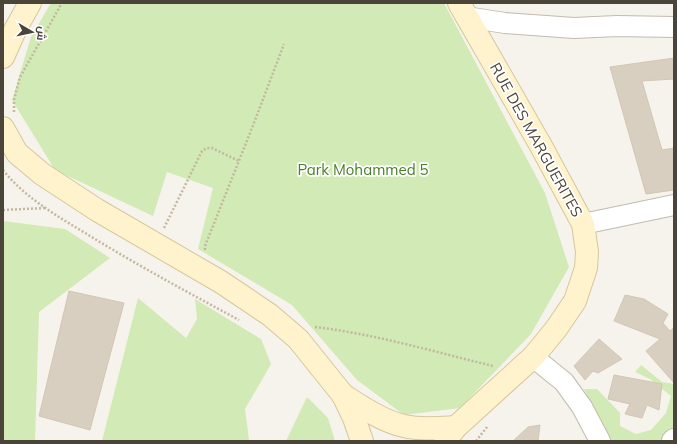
<svg xmlns="http://www.w3.org/2000/svg" width="677" height="444" font-family="Mulish,Cairo,sans-serif">
	<style>
		.green { fill: #d2eab5 }
		.building { fill: #d8cfc1; stroke: #d3c7b4 }
		.lines { fill: none; stroke-linecap: round; stroke-linejoin: round }
		.minor-casing { stroke: #c2bbae; stroke-width: 22 }
		.tertiary-casing { stroke: #c2bbae; stroke-width: 24 }
		.secondary-casing { stroke: #d6c79b; stroke-width: 24 }
		.path { stroke: #c4b79f; stroke-width: 2.5; stroke-dasharray: 2 2; stroke-linecap: butt }
		.minor { stroke: #fff; stroke-width: 20 }
		.tertiary { stroke: #fff; stroke-width: 22 }
		.secondary { stroke: #fff3cd; stroke-width: 22 }
		.labels { text-anchor: middle; stroke-width: 3.5; stroke-linejoin: round; paint-order: stroke }
		.street-label { font-size: 15px; fill: #4b4439; stroke: #fff }
		.park-label { font-size: 15px; fill: #4a7f2a; stroke: #fff }
	</style>
	<rect width="100%" height="100%" fill="#f6f3ec"/>
	<!-- green -->
	<g class="green">
		<path d="M51 3H444L545 193 569 267 531 334 460 408 404 415 357 380 292 305 198 249 213 188 167 172 153 216 55 170 12 100 31 37Z"/>
		<path d="M3 221 65 229 110 258 39 312 35 441H3Z"/>
		<path d="M138 298 186 338 197 319 195 299 261 339 271 364 245 409 249 440 253 441H102Z"/>
		<path d="M641 365 662 382 674 384V429L662 441H611L598 420 584 389H597L620 413V426L636 434 651 430 666 413 671 396 650 379 635 372Z"/>
		<path d="M307 397 328 418 335 441H286Z"/>
	</g>
	<!-- building -->
	<g class="building">
		<path d="M674 58V79L642 81 662 150 674 148V190L646 194 610 67Z"/>
		<path d="M69 291 124 303 90 430 39 416Z"/>
		<path d="M625 295 644 299 668 314 663 323 670 331 674 327V383L646 351 660 339 614 321Z"/>
		<path d="M599 339 622 359 598 373 593 371 585 380 574 366Z"/>
		<path d="M614 375 662 384 659 410 647 405 642 418 625 414 630 404 608 399Z"/>
		<path d="M540 425 538 441H513L528 427Z"/>
	</g>
	<g class="lines">
		<!-- minor casing -->
		<g class="minor-casing">
			<g id="minor">
				<path d="M466 17 505 23 574 28 617 26 674 27"/>
				<path d="M583 224 674 205"/>
				<path d="M533 357 564 382 582 407 600 441"/>
			</g>
		</g>
		<!-- tertiary casing -->
		<g class="tertiary-casing">
			<path id="tertiary" d="M673 441 674 440"/>
		</g>
		<!-- secondary casing -->
		<g class="secondary-casing">
			<g id="secondary">
				<path d="M3 57 16 28 30 3"/>
				<path d="M3 128 17 153 42 174 97 210 221 282 270 315 298 339 343 395 354 418 362 441"/>
				<path d="M343 395C362 407 382 421 404 426 421 430 439 428 456 427"/>
				<path d="M445 441 456 427 533 357 556 329 575 301 586 268 587 252 583 224 541 146 459 3"/>
			</g>
		</g>
		<!-- path -->
		<g class="path">
			<path d="M14 112V100L20 77 62 3"/>
			<path d="M3 170C26 199 59 217 90 236 139 266 189 293 239 320"/>
			<path d="M3 210 45 208"/>
			<path d="M164 228 202 151 207 148H212L239 161"/>
			<path d="M205 250V246L254 123 284 44"/>
			<path d="M315 327C375 334 435 352 493 366"/>
			<path d="M476 441 487 427"/>
		</g>
		<!-- minor -->
		<use href="#minor" class="minor"/>
		<!-- tertiary -->
		<use href="#tertiary" class="tertiary"/>
		<!-- secondary -->
		<use href="#secondary" class="secondary"/>
	</g>
	<g class="labels">
		<!-- street labels -->
		<g class="street-label">
			<text transform="translate(536 140) rotate(61)" y="5">RUE DES MARGUERITES</text>
		</g>
		<!-- park labels -->
		<g class="park-label">
			<text x="363" y="175">Park Mohammed 5</text>
		</g>
	</g>
	<!-- border -->
	<rect width="677" height="444" fill="none" stroke="#4b4439" stroke-width="8"/>
	<!-- north arrow -->
	<g transform="translate(32 32) rotate(99)" stroke="#ffffff" stroke-width="3" paint-order="stroke">
	<path d="M0-3L7 15L0 10L-7 15Z" fill="#4b4439"/>
	<text y="-6" font-size="11" font-weight="bold" text-anchor="middle" fill="#4b4439">ش</text>
	</g>
</svg>
